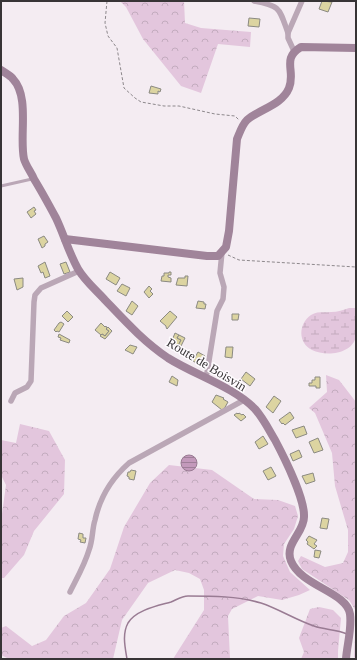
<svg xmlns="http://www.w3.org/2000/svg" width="357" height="660" font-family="Georgia,serif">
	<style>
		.forest { fill: url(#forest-crowns) }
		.wetland { fill: url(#wetland-marsh) }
		.water { fill: url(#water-rules); stroke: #997b93 }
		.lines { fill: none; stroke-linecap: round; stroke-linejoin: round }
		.stream { stroke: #997b93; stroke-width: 1.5 }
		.building { fill: #dcd4a1; stroke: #8b8a82 }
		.path { stroke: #8d888c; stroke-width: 1; stroke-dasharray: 3 2; stroke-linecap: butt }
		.lane { stroke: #baa7b6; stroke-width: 3 }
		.street { stroke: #baa7b6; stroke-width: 5.5 }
		.secondary { stroke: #a0849a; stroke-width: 8 }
		.labels { text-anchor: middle; stroke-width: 3; stroke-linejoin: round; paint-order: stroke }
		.street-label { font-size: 13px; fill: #373436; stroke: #fefbfe }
	</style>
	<defs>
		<pattern id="forest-crowns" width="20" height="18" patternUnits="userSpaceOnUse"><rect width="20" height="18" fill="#e3c6dd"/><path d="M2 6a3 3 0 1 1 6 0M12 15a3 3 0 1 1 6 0" fill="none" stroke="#c3abbe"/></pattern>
		<pattern id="wetland-marsh" width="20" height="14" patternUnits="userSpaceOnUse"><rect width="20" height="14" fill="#e3c6dd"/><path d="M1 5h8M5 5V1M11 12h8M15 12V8" fill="none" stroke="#c3abbe"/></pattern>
		<pattern id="water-rules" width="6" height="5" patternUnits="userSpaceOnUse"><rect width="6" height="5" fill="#c399bb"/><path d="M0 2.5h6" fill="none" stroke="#9f7e99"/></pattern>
	</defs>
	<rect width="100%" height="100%" fill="#f4ecf2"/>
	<!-- forest -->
	<g class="forest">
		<path d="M120 1H184L185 23 201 28 251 32 250 47 218 44 201 93 181 86 143 39 126 7Z"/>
		<path d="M326 375 339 380 356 402V659L354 657 356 611 349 600 302 569 298 561 301 556 325 567 343 563 348 552V530L335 486 332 453 315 413 309 408 327 392Z"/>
		<path d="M20 424 49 431 65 460 64 494 34 531 24 555 4 578H1V521L6 485 1 475V440L16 443Z"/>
		<path d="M169 465 212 470 254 499 278 500 295 506 298 516 294 529 284 544 283 556 290 572 310 590 299 595 282 600 258 596 232 609 228 616 230 659H173L204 610V590L200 579 189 573 175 570 148 583 122 620 113 659H9L1 655V628L6 626 32 646 46 640 64 616 86 603 110 569 124 527 150 483Z"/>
		<path d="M319 607 333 610 341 618 338 651V659H301L304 652 299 638 310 609Z"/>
	</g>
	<!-- wetland -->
	<path class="wetland" d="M349 308H356C356 317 357 327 356 336 353 354 326 357 312 350 298 343 298 324 311 315 317 311 324 313 331 312 338 312 343 310 349 308Z"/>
	<!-- water -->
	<circle class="water" cx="189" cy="463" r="8"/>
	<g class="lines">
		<!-- stream -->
		<path class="stream" d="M127 659C125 647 122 634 128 623 136 610 157 606 171 602 176 600 182 596 188 596 212 596 238 596 261 603 279 609 296 620 314 626 325 630 336 629 347 634"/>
	</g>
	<!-- building -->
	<g class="building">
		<path d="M322 1 332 2 328 12 319 9Z"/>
		<path d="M249 18 260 19 259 27 248 26Z"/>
		<path d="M151 86 161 89 160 92 158 91V94L149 93Z"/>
		<path d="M34 207 36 210 34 211 36 214 31 218 27 212Z"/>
		<path d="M44 236 48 242 45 244V246L42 248 38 239Z"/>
		<path d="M45 262 50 276 45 278 43 272 41 273 38 266Z"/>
		<path d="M66 262 70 272 64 274 60 264Z"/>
		<path d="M110 272 120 278 116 285 106 279Z"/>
		<path d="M169 272H171V275H168V277L171 278V282L161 281 162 276H164V273H169Z"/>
		<path d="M185 276H188L187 286 176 285 178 278H185Z"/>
		<path d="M23 278V287L17 290 14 279Z"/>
		<path d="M122 284 130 288 126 296 117 291Z"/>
		<path d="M149 286 152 289 150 291 153 294 149 298 144 292Z"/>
		<path d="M132 301 138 306 132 315 126 311Z"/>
		<path d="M198 301 204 302V304H206L205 309 196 308Z"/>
		<path d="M67 311 73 317 68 322 62 316Z"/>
		<path d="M170 311 177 317 167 329 166 327V326L160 321Z"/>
		<path d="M232 314H239L238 320H232Z"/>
		<path d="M61 322 64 324 59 332 57 331 56 332 54 330 59 323Z"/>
		<path d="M101 323 105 327 106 326 107 328 106 329 109 331 105 336 102 334 101 335 95 330Z"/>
		<path d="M108 327 112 331 105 339 100 336 102 334 105 336 109 331 106 329Z"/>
		<path d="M175 333 179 335 177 338 181 340 178 346 171 343Z"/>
		<path d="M59 334 70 340 69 343 60 340 61 338 58 337Z"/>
		<path d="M179 335 185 338 180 348 173 345 174 343 178 346 181 340 177 338Z"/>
		<path d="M130 345 137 347 133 354 125 350Z"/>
		<path d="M226 347H233L232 358 225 357Z"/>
		<path d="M198 352 205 356 200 365 193 361Z"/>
		<path d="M246 372 255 379 250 386 241 379Z"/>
		<path d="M172 376 178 380 177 386 169 382Z"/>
		<path d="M315 377H320V388H316V386H309V383H312V380H315Z"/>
		<path d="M216 395 224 398 223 399 228 402 224 409 222 410 212 402Z"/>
		<path d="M274 396 281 401 273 413 266 407Z"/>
		<path d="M290 412 294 418 285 425 283 423 282 424 279 420Z"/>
		<path d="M237 413 238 414 239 413 242 415 243 414 246 417 241 421 234 415Z"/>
		<path d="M304 426 307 434 296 438 292 430Z"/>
		<path d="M263 436 268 444 259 449 255 442Z"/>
		<path d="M318 438 323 450 314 453 309 442Z"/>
		<path d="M299 450 302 457 293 461 290 454Z"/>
		<path d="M271 467 276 476 268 480 263 471Z"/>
		<path d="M131 470 136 471 134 480 129 479V477L127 476 128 472H130Z"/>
		<path d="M313 473 315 481 306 484 302 476Z"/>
		<path d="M322 518 329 519 327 529 320 528Z"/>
		<path d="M79 533 83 534V538H86L85 543 80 542 81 540 78 539Z"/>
		<path d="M309 536 317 540 314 544 317 546 314 549 307 544 308 542 306 540Z"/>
		<path d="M315 550 321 551 319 558 314 557Z"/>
	</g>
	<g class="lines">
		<!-- path -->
		<g class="path">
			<path d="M107 1 105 23 108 36 117 48 124 88 135 98 141 102 164 106H179L215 114 235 116 239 120"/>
			<path d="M228 255 239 260 356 267"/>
		</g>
		<!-- lane -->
		<path class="lane" d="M1 186 32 179"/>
		<!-- street -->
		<g class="street">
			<path d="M254 1C281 6 279 8 288 33"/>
			<path d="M294 51 288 38V33L302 1"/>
			<path d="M205 377 207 373 217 311 223 299 224 287 220 273 222 252"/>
			<path d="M11 401 15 393 27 387 31 381 34 302 35 295 41 288 79 271"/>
			<path d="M70 592C77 578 85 564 89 550 93 540 92 529 95 520 100 497 112 478 129 463L244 400"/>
		</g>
		<!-- secondary -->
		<g class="secondary">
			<path d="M1 70C5 73 10 75 13 79 30 97 19 136 24 159 26 166 31 172 34 179 42 192 49 205 56 218 64 235 69 253 78 269 85 281 96 290 105 300 125 321 144 342 168 358 195 375 234 387 255 409 263 418 269 430 275 440 284 457 305 499 304 517 304 533 284 544 291 561 301 586 347 592 350 614 352 629 347 645 346 659"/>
			<path d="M65 239 207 256H218L226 247 229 231 237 139C240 132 242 125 247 120 260 109 282 105 289 88 296 71 281 59 301 47L356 48"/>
		</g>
	</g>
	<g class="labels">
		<!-- street labels -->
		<g class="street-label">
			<text transform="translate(207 364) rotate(31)" y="5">Route de Boisvin</text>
		</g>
	</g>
	<!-- border -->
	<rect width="357" height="660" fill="none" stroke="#373436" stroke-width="4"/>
</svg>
